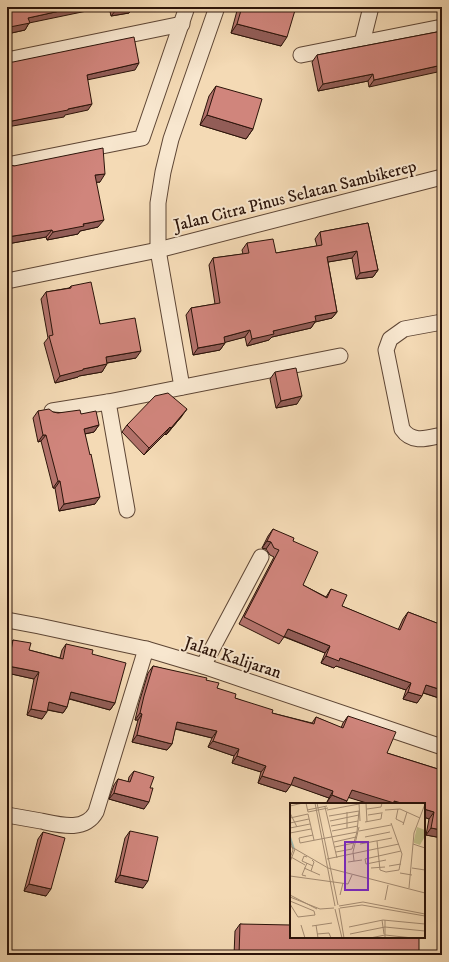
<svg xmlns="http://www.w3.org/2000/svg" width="449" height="962" font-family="'IM FELL DW Pica',serif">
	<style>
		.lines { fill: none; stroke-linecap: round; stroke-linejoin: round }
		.street-casing { stroke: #5e4635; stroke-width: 17 }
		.street { stroke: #f8e7cf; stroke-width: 15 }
		.wall { fill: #b3726b; stroke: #2c140a }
		.shaded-wall { fill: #925d57; stroke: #2c140a }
		.building { fill: #d0857c; stroke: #2c140a }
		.labels { text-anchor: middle; stroke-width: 4; stroke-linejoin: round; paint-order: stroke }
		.street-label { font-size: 17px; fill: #2c140a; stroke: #f8e7cf }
		.inset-river { fill: none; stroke: #9cbab1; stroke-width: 2 }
		.inset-road { fill: none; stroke: #a48b71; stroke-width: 1 }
		.view { fill: #7b2cbf; fill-opacity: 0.15; stroke: #7b2cbf; stroke-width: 2 }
		.inset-edge { fill: none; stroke: #2c140a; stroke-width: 2 }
	</style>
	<rect width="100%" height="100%" fill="#f4dab5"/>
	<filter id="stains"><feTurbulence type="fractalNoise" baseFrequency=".005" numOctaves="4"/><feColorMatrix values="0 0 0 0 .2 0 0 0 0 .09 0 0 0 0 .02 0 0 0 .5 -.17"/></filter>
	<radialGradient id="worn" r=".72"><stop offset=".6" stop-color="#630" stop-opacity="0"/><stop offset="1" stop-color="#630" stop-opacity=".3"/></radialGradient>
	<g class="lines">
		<!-- street casing -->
		<g class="street-casing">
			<g id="street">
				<path d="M362 43 371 7"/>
				<path d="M301 55 442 27"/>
				<path d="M7 60 182 24"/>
				<path d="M7 165 142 138 187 7"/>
				<path d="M7 281 158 250 442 177"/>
				<path d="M442 322 404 329 390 339 386 350 402 429C412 444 428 438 442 435"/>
				<path d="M182 387 158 250V203L163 172 171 139 217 7"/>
				<path d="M108 402 127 510"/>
				<path d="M52 411 108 402 340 356"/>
				<path d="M7 620 39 626 146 649 203 666 442 747"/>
				<path d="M203 666 261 557"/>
				<path d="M7 815C18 817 30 819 41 821 60 825 85 832 96 812L146 649"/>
			</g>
		</g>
		<!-- street -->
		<use href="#street" class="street"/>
	</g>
	<!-- wall -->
	<g class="wall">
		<path d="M7 7 29 23 25 30 7 34Z"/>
		<path d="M109 7H133L129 13 111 16Z"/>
		<path d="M238 7H296L281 46 231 33Z"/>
		<path d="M442 31 369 87 368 81 318 91 312 62 317 55Z"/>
		<path d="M216 86 253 129 246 139 200 125 209 96Z"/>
		<path d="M7 164 14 166 100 182H96L98 227 80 231 78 234 47 240 46 237 7 244Z"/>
		<path d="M368 223 378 270 373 277 356 279 352 258 328 262 337 312 332 318 315 322 311 328 272 337 269 340 247 346 245 337 225 342V343L220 350 193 355 186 315 191 308 215 304 209 265 213 258 243 254 242 250 247 243 276 253 317 246 315 239 320 232Z"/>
		<path d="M71 286 100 324 136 358 107 363 102 372 79 376 78 377 55 383 44 343 48 338 41 299 46 292 69 288Z"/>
		<path d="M275 372 297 404 276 408 270 379Z"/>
		<path d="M38 411 81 414 99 425 94 432 85 434 95 504 59 511 55 488H53L41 441 38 442 33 418Z"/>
		<path d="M182 416 166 435 165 434 144 455 123 433 122 432 127 425Z"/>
		<path d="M273 529 293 541 303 585 326 597 331 589 342 606 398 630 403 619 408 612 442 625V699L423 693 417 703 403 699 406 690 336 666 334 668 321 663 325 653 284 637 279 644 239 624 274 557 270 555 266 549 262 548 268 536Z"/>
		<path d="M13 640 29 650 60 658 62 650 66 644 92 654 115 703 110 710 69 699 67 707 63 713 47 710 42 719 27 715 34 679 7 673V654L8 646Z"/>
		<path d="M153 666 206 680 217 688 235 698 272 713 312 723 316 717 341 728 343 723 348 716 387 753 438 769 439 764 442 760V838L426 835 429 819 424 817V804H370L349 797 327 802 329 798 291 784 286 792 258 783 261 772 232 763 234 756 208 747 212 738 175 729 172 744 167 750 132 742 138 720H135L139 703 148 673Z"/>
		<path d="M134 771 150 788 144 809 109 799 114 785 118 779 128 782 129 777Z"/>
		<path d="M130 831 143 888 115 882 125 838Z"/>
		<path d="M43 832 46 896 24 891 38 839Z"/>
		<path d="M240 924 419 955H234L235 931Z"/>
	</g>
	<!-- shaded-wall -->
	<g class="shaded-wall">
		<path d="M78 7H106L29 23 25 30 7 34V32L10 27 28 18Z"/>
		<path d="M128 7H133L129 13 111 16 116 10Z"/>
		<path d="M237 24 287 37 281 46 231 33Z"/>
		<path d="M139 63 135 70 82 81 87 75Z"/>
		<path d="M442 65V71L369 87 374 80Z"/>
		<path d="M373 74 368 81 318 91 323 84Z"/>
		<path d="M92 104 88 110 65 115 64 117 7 127V122Z"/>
		<path d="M207 115 253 129 246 139 200 125Z"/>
		<path d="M105 174 100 182 89 183 95 175Z"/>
		<path d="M104 220 98 227 80 231 78 234 47 240 53 232 83 224Z"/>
		<path d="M52 230 46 237 7 244V237Z"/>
		<path d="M357 251 352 258 322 263 327 257Z"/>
		<path d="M378 270 373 277 356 279 360 273Z"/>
		<path d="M337 312 332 318 315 322 311 328 272 337 269 340 247 346 252 339 315 316Z"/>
		<path d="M250 330 245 337 219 344 224 337Z"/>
		<path d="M225 343 220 350 193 355 198 348Z"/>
		<path d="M141 351 136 358 101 364 106 357Z"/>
		<path d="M107 364 102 372 79 376 78 377 55 383 60 376 83 369Z"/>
		<path d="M302 396 297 404 276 408 281 401Z"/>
		<path d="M187 409 182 416 166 435 171 428Z"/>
		<path d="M99 425 94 432 79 435 84 429Z"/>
		<path d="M170 427 165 434 144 455 149 448Z"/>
		<path d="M43 435H46L41 441 38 442Z"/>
		<path d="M58 481H60L55 488H53Z"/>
		<path d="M100 497 95 504 59 511 64 504Z"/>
		<path d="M267 541 271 542 266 549 262 548Z"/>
		<path d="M288 629 330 646 325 653 283 636Z"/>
		<path d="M326 656 340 658 411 683 406 690 336 666 334 668 321 663Z"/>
		<path d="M8 666 39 672 34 679 7 673V667Z"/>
		<path d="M426 685 442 690V699L421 692Z"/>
		<path d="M71 692 115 703 110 710 67 698Z"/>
		<path d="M408 692 422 696 417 703 403 699Z"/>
		<path d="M49 702 67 707 63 713 44 709Z"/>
		<path d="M31 709 47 712 42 719 27 715Z"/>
		<path d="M140 713 142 714 138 720H135Z"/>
		<path d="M177 722 217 731 212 738 173 728Z"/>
		<path d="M137 735 172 744 167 750 132 742Z"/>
		<path d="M213 741 239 749 234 756 208 747Z"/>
		<path d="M237 756 266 766 261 772 232 763Z"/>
		<path d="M262 776 291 785 286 792 258 783Z"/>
		<path d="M294 777 333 791 329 798 289 784Z"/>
		<path d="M352 790 394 801 405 804H370L347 797Z"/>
		<path d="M114 793 149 802 144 809 109 799Z"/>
		<path d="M332 795 347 801 345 804H334L327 802Z"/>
		<path d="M424 809 434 812 429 819 424 817Z"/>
		<path d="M431 828 442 830V838L426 835Z"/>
		<path d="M120 875 148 881 143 888 115 882Z"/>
		<path d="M29 884 51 889 46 896 24 891Z"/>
	</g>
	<!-- building -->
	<g class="building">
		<path d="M7 7H78L28 18 30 23 10 27 8 19H7Z"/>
		<path d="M115 7H128L116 10Z"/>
		<path d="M242 7H296L287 37 237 24Z"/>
		<path d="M442 31V65L374 80 373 74 323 84 317 55Z"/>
		<path d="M134 37 139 63 87 75 92 104 68 109V110L7 122V62H13Z"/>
		<path d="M216 86 262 99 253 129 207 115Z"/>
		<path d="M103 148 105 174 95 175 104 220 83 224 84 226 53 232 52 230 7 237V164L14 166Z"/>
		<path d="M368 223 378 270 360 273 357 251 327 257 337 312 315 316 316 321 273 331 274 334 252 339 250 330 224 337 225 343 198 348 191 308 220 303 213 258 249 253 247 243 273 239 276 253 322 245 320 232Z"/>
		<path d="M91 282 100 324 135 318 141 351 106 357 107 364 83 369V370L60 376 49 336 53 335 46 292 71 288V286Z"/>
		<path d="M296 368 302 396 281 401 275 372Z"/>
		<path d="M168 393 187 409 171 428 170 427 149 448 128 426 127 425 155 396Z"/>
		<path d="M49 409 53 412 58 413 80 410 81 414 96 411 99 425 84 429 90 455 91 454 100 497 64 504 60 481H58L46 435H43L38 411Z"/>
		<path d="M273 529 294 538 293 541 318 552 303 585 327 598 331 589 347 595 342 606 400 630 408 612 442 625V690L426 685 422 696 408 692 411 683 340 658 339 661 326 656 330 646 288 629 284 637 244 617 279 550 274 548 271 542 267 541Z"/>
		<path d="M13 640 31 643 29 650 63 659 66 644 93 650 92 654 126 663 115 703 71 692 67 707 49 702 47 712 31 709 39 672 8 666Z"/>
		<path d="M153 666 207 678 206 680 219 683 217 688 236 694 235 698 273 710 272 713 314 724 316 717 343 728 348 716 396 732 387 753 441 770 442 766V830L431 828 434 812 424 809V804H405L394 801V803L352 790 347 801 332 795 333 791 294 777 291 785 262 776 266 766 237 756 239 749 213 741 217 731 177 722 172 744 137 735 142 714 140 713 144 696Z"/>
		<path d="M134 771 154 777 150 788H153L149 802 114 793 118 779 130 782Z"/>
		<path d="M130 831 158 837 148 881 120 875Z"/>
		<path d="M43 832 65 838 51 889 29 884Z"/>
		<path d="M240 924 291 925V937H419V955H239Z"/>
	</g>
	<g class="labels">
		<!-- street labels -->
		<g class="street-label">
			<text transform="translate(295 195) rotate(-14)" y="6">Jalan Citra Pinus Selatan Sambikerep</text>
			<text transform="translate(233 657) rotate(18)" y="6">Jalan Kalijaran</text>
		</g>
	</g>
	<!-- overview -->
	<g transform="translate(290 803)">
		<rect width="135" height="135" fill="#f4dab5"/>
		<path d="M127 24 135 27 134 35 130 42 124 40V37Z" fill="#c2bd88"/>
		<path class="inset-river" d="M0 34 4 46"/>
		<path class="inset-road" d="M16 0 18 9 38 5M25 0 45 103M27 0 48 102M69 0 70 18M76 0 77 19M0 3 13 0M35 4 47 55M77 6 91 4 92 0M108 6 106 16 114 20M17 7 37 3M37 7 69 1M95 7 110 6 130 15M0 10 7 24M78 12 91 10M39 13 69 8 67 29 62 46 46 49M0 15 18 11 24 37M40 18 69 12M75 19 91 16 92 9M0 20 19 16M113 22 117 9M41 23 68 18M0 25 20 21M57 25V9M42 28 68 23M69 28 101 22M0 30 21 26M23 32 9 35 10 40 67 29M75 34 100 29M0 36 3 47 0 55M87 38 90 67 96 69 109 67 112 51 101 20M44 39 66 34M70 41 102 35M123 41 135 45M0 43 38 65 135 90M45 44 64 40M1 54 15 62M17 54 14 53 12 58 23 63M37 56 109 41M96 57 76 61 75 56 111 48M64 58 63 49 69 24M0 59 5 46M58 59 72 57M99 63 111 61M14 65 30 72M81 65 95 64M122 65 135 67M21 68 24 59 22 57M110 70 122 72M0 73 58 81 62 72M16 73 12 72 17 60M119 85 124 30 135 1M0 92 27 106M50 92 53 80M0 94 30 106 44 105M95 97 98 82M0 98 24 108 25 112 8 114 0 101M49 103 73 99 135 111M49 105 54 135M50 105 72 102 135 113M45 106 52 135M92 117 94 131M11 122 15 135M26 122 28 135M22 123 42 120M59 124 93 117 135 121M27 131 39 130 41 135M60 131 95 124 135 128M80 135 95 132 123 135M95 135V117"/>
		<path class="view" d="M55 39H78V87H55Z"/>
		<rect width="135" height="135" class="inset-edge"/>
	</g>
	<!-- margin -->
	<rect width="449" height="962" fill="none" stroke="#f4dab5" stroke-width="24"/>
	<rect x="8" y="8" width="433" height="946" fill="none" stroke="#2c140a" stroke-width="2"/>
	<rect x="12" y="12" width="425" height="938" fill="none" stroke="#2c140a"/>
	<rect width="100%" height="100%" filter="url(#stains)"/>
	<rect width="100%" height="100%" fill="url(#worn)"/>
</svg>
